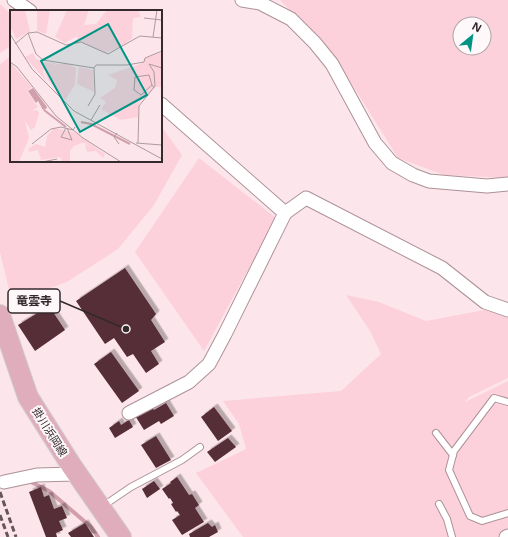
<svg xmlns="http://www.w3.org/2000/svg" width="508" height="537" font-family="'Open Sans','Noto Sans JP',sans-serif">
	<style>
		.green { fill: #fdd1dc; fill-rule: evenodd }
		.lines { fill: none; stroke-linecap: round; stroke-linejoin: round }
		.stream { stroke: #d19fac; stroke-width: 4 }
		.building { fill: #562d39; filter: url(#shadow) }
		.lane-casing { stroke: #ac9298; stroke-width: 8 }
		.street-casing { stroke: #ac9298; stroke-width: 15 }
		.primary-casing { stroke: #d2d0d1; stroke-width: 22 }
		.lane { stroke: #fff; stroke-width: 6 }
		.street { stroke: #fff; stroke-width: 13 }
		.primary { stroke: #dfadbc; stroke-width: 20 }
		.rail { stroke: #64565a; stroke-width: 3; stroke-dasharray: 6 3; stroke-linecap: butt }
		.labels { text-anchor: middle; stroke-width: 4; stroke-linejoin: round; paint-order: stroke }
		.street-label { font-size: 11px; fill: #34292c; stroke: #fef8fa }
		.inset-river { fill: none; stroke: #d19fac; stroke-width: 2 }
		.inset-road { fill: none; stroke: #ad9a9f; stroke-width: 1 }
		.view { fill: #009484; fill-opacity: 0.15; stroke: #009484; stroke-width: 2 }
		.inset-edge { fill: none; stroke: #34292c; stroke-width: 2 }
		.leader { fill: none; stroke: #34292c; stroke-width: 1.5 }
		.callout-dot { fill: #34292c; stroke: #fef8fa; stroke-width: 1.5 }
		.callout { fill: #fef8fa; stroke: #34292c; stroke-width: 1.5 }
		.callout-label { font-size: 12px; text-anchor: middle; font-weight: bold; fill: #34292c }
	</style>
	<defs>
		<filter id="shadow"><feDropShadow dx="3.5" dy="-3.5" stdDeviation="0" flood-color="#0004"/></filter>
	</defs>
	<rect width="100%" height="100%" fill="#fde6eb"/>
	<!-- green -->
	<g class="green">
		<path d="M280 0H508V178L444 175 398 158 358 94 327 48ZM460 24H484V48H460Z"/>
		<path d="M0 4 11 14V46L0 53Z"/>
		<path d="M11 56V161H161V126L182 155 154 205 118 249 67 282 12 302 0 252V64Z"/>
		<path d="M199 158 276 218 204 351 135 252Z"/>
		<path d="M346 295 379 302 426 321 484 310 508 317V378L469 397 465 402 508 381V537H243L196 473 246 449 239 424 223 401 341 391 381 354 370 331Z"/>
	</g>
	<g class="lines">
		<!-- stream -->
		<path class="stream" d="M31 482 49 491 91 527 98 537"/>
	</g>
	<!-- building -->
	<g class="building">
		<path d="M125 268 156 314 151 320 165 342 151 351 159 364 146 373 133 354 127 357 114 338 105 344 76 301Z"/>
		<path d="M49 306 65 330 35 351 18 325Z"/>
		<path d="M111 352 139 391 122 403 94 364Z"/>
		<path d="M166 403 174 416 161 424 159 421 144 430 134 414 150 404 154 410Z"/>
		<path d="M214 407 232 431 218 441 201 417Z"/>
		<path d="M129 420 133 427 115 438 109 428 119 421 121 425Z"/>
		<path d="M156 436 171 460 156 468 141 445Z"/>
		<path d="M228 438 236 447 215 462 207 452Z"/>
		<path d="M177 477 189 495 192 494 199 505 195 508 204 522 182 535 172 520 180 515 177 511 176 512 171 504 173 503 170 498 169 499 162 489 171 483 170 482Z"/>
		<path d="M154 481 160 489 147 498 142 489Z"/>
		<path d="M41 487 44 497 49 495 54 509 62 506 67 518 59 521 63 530 56 533 57 537H46L29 492Z"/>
		<path d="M85 523 94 537H71L68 533Z"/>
		<path d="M208 523 212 527 215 525 218 532 209 537H190L189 534Z"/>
	</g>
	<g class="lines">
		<!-- lane casing -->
		<g class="lane-casing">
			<g id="lane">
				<path d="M508 402 494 398 454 451 449 470 470 516 482 521 508 513"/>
				<path d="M436 433 453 455"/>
				<path d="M439 504 447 519 452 537"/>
				<path d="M103 506 131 487 182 460 200 447"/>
			</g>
		</g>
		<!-- street casing -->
		<g class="street-casing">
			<g id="street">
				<path d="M14 0 30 11"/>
				<path d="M242 0 260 3 291 19 315 43 332 64 375 143 392 163 413 175 429 181 487 186 508 184"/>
				<path d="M285 213 306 198 442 268 485 302 508 310"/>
				<path d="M129 413 189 382 209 364 225 334 285 213 161 104"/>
				<path d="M4 482 37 475 76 474"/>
				<path d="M506 537 508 536"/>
			</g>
		</g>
		<!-- primary casing -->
		<g class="primary-casing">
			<path id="primary" d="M0 315 28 397 71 465 121 537"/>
		</g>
		<!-- lane -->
		<use href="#lane" class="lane"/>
		<!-- street -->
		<use href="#street" class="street"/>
		<!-- primary -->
		<use href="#primary" class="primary"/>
		<!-- rail -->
		<g class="rail">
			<path d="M0 492 16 537"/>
			<path d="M0 515 8 537"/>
		</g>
	</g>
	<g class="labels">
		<!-- street labels -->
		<g class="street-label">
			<text transform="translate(50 432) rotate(58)" y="4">掛川浜岡線</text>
		</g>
	</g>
	<!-- overview -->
	<g transform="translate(10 10)">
		<rect width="152" height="152" fill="#fde6eb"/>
		<path d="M0 0H15L20 21 6 29 1 18ZM27 0H40L36 24 27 21ZM57 0H79L74 15 86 14 97 0H128L131 7 123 8 122 28 115 35 95 43 68 31 67 26 55 33 45 27ZM152 42V77H145L129 93 128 107 111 110 91 99 96 92 90 88 105 78 107 70 98 65 133 53 135 48ZM23 43 26 49 32 52 46 53 43 55 56 53 66 58 65 75 55 90 38 70 35 62 37 56 33 62 36 71 15 47ZM0 52 22 77 17 81 28 97 21 101 27 100 29 103 25 117 21 120 15 111 19 128 9 152 0 151ZM69 57 83 60 84 82 67 74ZM44 118 64 122 95 144 93 148 86 141 77 142 75 134 83 139 75 133H72L64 136 60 141V152L52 151 50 147 31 150 28 140 19 142 18 139 26 134 35 137 37 126Z" fill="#fdd1dc"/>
		<path d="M23 78 37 97 36 99 33 100 28 91 26 93 18 81Z" fill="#d19fac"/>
		<path class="inset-river" d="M34 100 56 117M71 112 81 114 120 134"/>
		<path class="inset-road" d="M134 8 152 10M18 23 26 44 33 50 84 58 85 84 78 96M0 24 22 59 64 101 152 149M143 27 147 0M5 34 18 23 27 22 56 35 71 32 98 44 130 26 152 28M0 52 7 57 46 106 73 128 111 152M84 58 86 55H117L134 52 135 48 152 41M142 75 139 65 125 67 124 80 131 85 142 75 144 78M81 110 90 95M56 118 51 127 62 130 57 118M107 123 104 127 109 134M126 133 152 135M128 133 129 96 145 76 144 62 139 54 152 58M22 134 41 119 51 117 63 120 65 117M32 152 47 149"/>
		<path class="view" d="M98 14 137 85 70 122 31 51Z"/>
		<rect width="152" height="152" class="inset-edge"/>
	</g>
	<!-- callouts -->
	<path class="leader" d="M126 329L60 301"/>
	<circle class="callout-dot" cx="126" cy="329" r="4"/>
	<rect class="callout" x="8" y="289" width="52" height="24" rx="4"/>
	<g class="callout-label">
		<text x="34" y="305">竜雲寺</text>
	</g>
	<!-- north arrow -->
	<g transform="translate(472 36) rotate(29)"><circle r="19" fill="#fef8fa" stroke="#ada5a8"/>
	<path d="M0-3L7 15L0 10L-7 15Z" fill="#009484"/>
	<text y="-6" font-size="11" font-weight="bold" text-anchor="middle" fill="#34292c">N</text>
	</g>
</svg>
